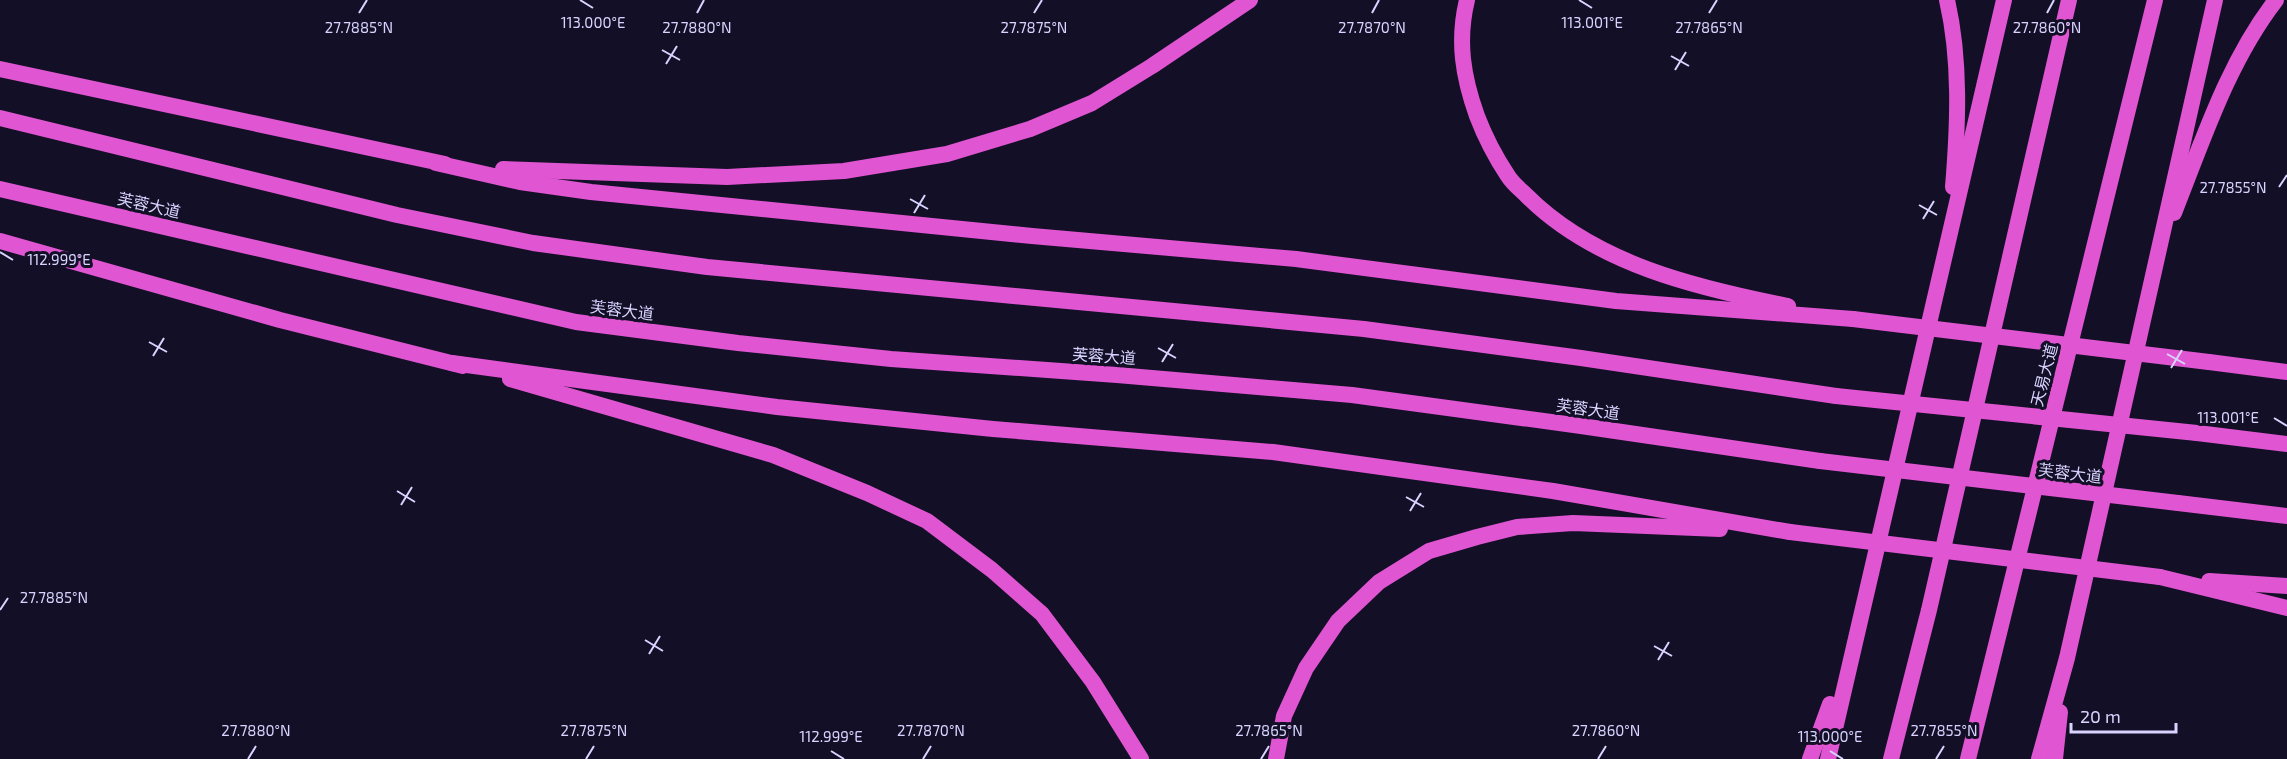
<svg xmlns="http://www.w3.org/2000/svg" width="2287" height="759" font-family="'Exo 2','Noto Sans SC',sans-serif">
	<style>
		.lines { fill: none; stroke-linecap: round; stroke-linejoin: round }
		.trunk { stroke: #e055d1; stroke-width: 16 }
		.trunk-bridge { stroke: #e055d1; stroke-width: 16 }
		.ticks { fill: none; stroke: #d9d4ff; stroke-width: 2 }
		.labels { text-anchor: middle; stroke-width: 6; stroke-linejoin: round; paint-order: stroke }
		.street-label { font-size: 16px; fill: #d9d4ff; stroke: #130f26 }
		.ticks-label { font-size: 15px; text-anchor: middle; fill: #d9d4ff; stroke: #130f26; stroke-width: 6; stroke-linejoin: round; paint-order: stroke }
	</style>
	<rect width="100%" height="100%" fill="#130f26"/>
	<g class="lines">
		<!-- trunk -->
		<g class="trunk">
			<path d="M1467 0C1457 41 1463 77 1477 116 1485 137 1496 158 1508 176 1513 184 1521 190 1527 196 1595 264 1697 288 1788 306"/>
			<path d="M1947 0C1961 61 1958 125 1953 187"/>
			<path d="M0 69 445 164"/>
			<path d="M0 118 397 215 533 243 707 267 1364 329 1581 358 1836 396"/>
			<path d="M436 163 520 182 591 192 1032 236 1296 259 1616 301 1853 319"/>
			<path d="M503 169 727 177 844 171 947 154 1030 129 1092 103 1152 66 1250 0"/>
			<path d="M0 189 576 322 738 343 891 359 1117 375 1352 395 1581 426 1820 461"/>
			<path d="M2174 213C2203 140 2228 62 2276 0"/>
			<path d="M0 241 280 320 463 366"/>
			<path d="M2209 362 2287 372"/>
			<path d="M452 363 777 407 993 429 1273 452 1553 491 1790 532"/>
			<path d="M510 379 773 455 867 493 927 521 992 570 1042 614 1093 682 1141 759"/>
			<path d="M2197 433 2287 444"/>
			<path d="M2178 503 2287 516"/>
			<path d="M2160 577 2287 608"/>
			<path d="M2209 581 2287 586"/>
			<path d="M1276 759 1284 716 1306 668 1338 621 1379 582 1429 551 1477 537 1517 527 1573 523 1720 529"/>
			<path d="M1810 759 1830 704"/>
			<path d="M1828 759 2004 0"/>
			<path d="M1891 759 1929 610 2069 0"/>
			<path d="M1968 759 2155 0"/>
			<path d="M2039 759 2067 658 2215 0"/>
			<path d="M2055 759 2060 712"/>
		</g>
		<!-- trunk-bridge -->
		<g class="trunk-bridge">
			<path d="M1853 319 2209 362"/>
			<path d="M1836 396 2197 433"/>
			<path d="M1820 461 2178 503"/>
			<path d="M1790 532 2160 577"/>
		</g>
	</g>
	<!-- ticks -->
	<path class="ticks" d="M580 0 593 8M1579 0 1592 8M359 13 367 0M697 13 704 0M1034 13 1042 0M1372 13 1379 0M1709 13 1717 0M2047 13 2054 0M662 50 680 60M1671 56 1689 66M666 64 677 46M1675 70 1686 52M2279 187 2287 175M910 199 928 209M1919 205 1937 215M914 213 925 195M1923 219 1934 201M0 252 13 260M149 342 167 352M1158 348 1176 358M2167 354 2185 364M153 356 164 338M1162 362 1173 344M2171 368 2182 350M2274 418 2287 426M397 491 415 502M1406 497 1424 507M401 505 412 487M1410 511 1421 493M0 610 8 598M645 640 663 651M1654 646 1672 656M649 654 660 636M1658 660 1669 642M831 751 844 759M1830 751 1843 759M248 759 256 746M586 759 594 746M923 759 931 746M1261 759 1269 746M1598 759 1606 746M1936 759 1944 746"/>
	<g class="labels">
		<!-- street labels -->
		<g class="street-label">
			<text transform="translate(149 205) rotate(13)" y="6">芙蓉大道</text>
			<text transform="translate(622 310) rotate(7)" y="6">芙蓉大道</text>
			<text transform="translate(1104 356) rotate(4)" y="6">芙蓉大道</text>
			<text transform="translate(2044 375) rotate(-76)" y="6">天易大道</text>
			<text transform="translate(1588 409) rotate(8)" y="6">芙蓉大道</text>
			<text transform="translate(2070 473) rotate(7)" y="6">芙蓉大道</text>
		</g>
	</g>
	<g class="ticks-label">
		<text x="593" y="28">113.000°E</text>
		<text x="1592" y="28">113.001°E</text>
		<text x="697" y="33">27.7880°N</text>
		<text x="2047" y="33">27.7860°N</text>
		<text x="359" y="33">27.7885°N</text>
		<text x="1034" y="33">27.7875°N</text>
		<text x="1372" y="33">27.7870°N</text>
		<text x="1709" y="33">27.7865°N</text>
		<text x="2233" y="193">27.7855°N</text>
		<text x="59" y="265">112.999°E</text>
		<text x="2228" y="423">113.001°E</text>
		<text x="54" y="603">27.7885°N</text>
		<text x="256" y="736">27.7880°N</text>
		<text x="594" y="736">27.7875°N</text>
		<text x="931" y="736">27.7870°N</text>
		<text x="1269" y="736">27.7865°N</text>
		<text x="1606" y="736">27.7860°N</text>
		<text x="1944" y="736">27.7855°N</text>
		<text x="831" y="742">112.999°E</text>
		<text x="1830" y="742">113.000°E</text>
	</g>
	<!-- scale -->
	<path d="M2071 723v9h105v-9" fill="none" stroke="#d9d4ff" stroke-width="3"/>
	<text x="2080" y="723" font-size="18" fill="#d9d4ff" stroke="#130f26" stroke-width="4.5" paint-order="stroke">20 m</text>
</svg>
